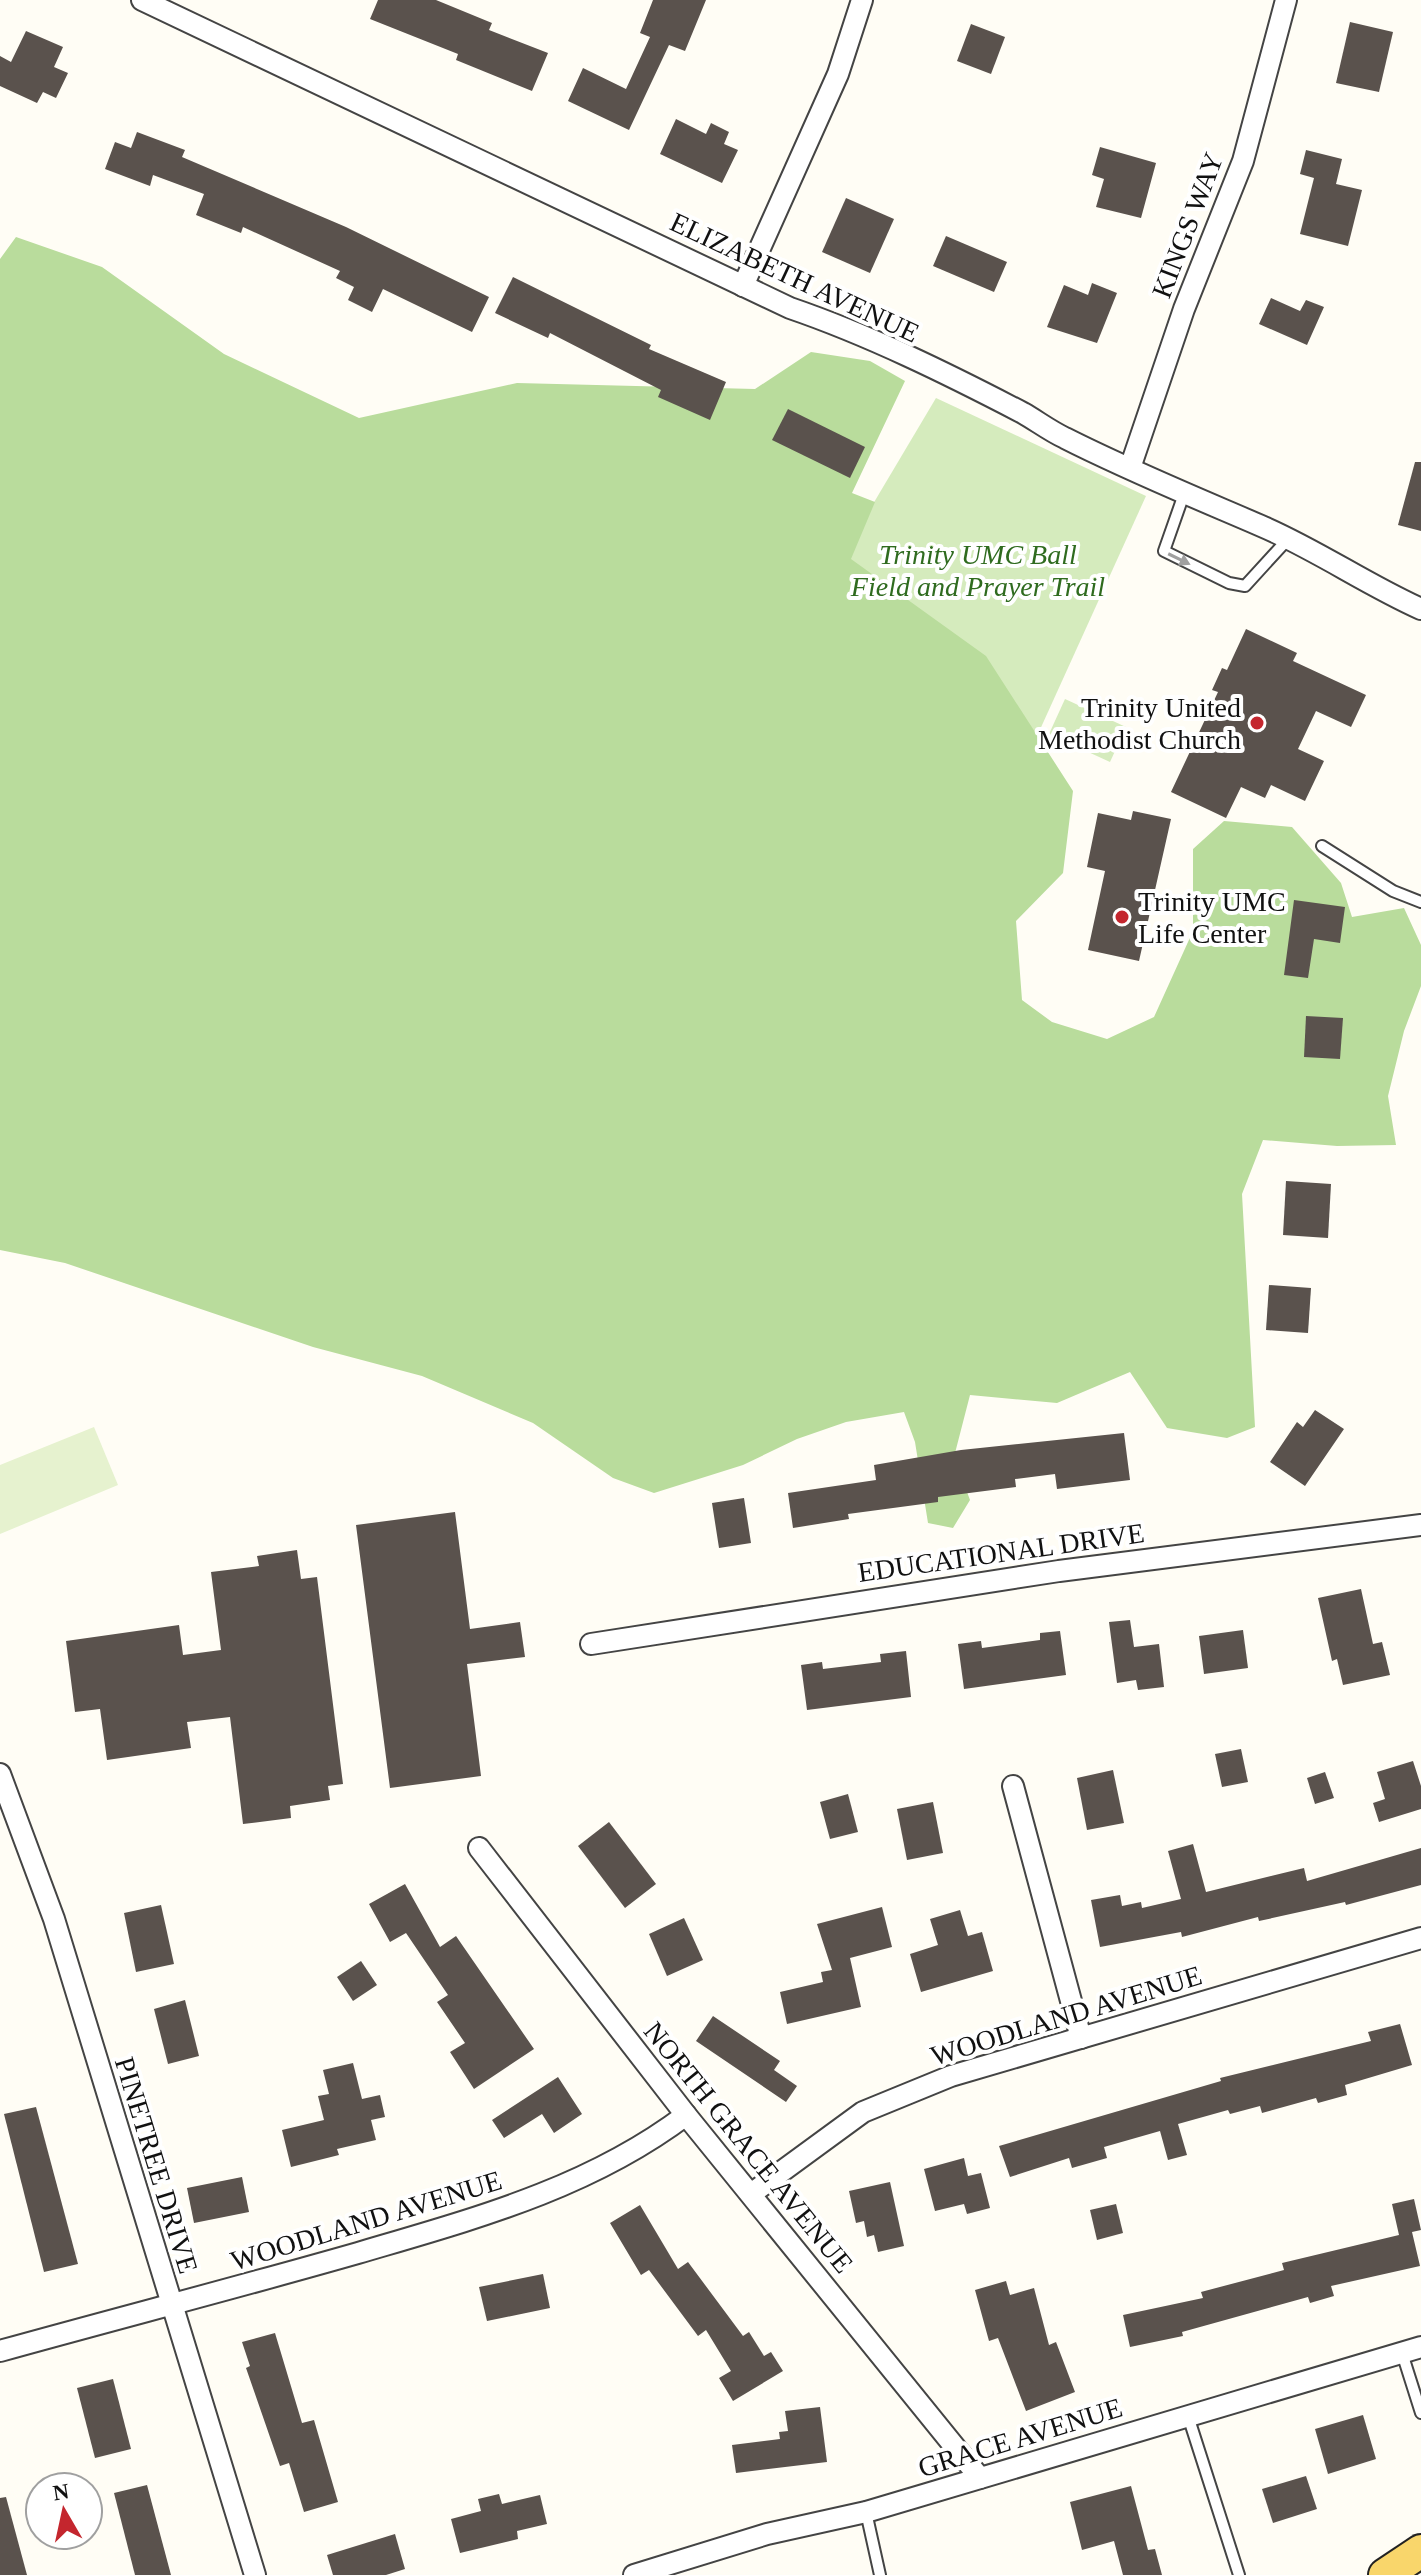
<svg xmlns="http://www.w3.org/2000/svg" width="1421" height="2575" font-family="'Times New Roman',serif">
	<style>
		.green { fill: #d5ebbd }
		.forest { fill: #b9dc9c }
		.pitch { fill: #e6f2cf }
		.building { fill: #5a524d }
		.lines { fill: none; stroke-linecap: round; stroke-linejoin: round }
		.lane-casing { stroke: #444; stroke-width: 14 }
		.street-casing { stroke: #444; stroke-width: 24 }
		.primary-casing { stroke: #222; stroke-width: 36 }
		.lane { stroke: #fff; stroke-width: 10 }
		.street { stroke: #fff; stroke-width: 20 }
		.primary { stroke: #f9d66b; stroke-width: 32 }
		.oneway { fill: #a0a0a0 }
		.poi-dot { fill: #c4262e; stroke: #fff; stroke-width: 3 }
		.labels { text-anchor: middle; stroke-width: 8; stroke-linejoin: round; paint-order: stroke }
		.street-label { font-size: 28px; fill: #111; stroke: #fff }
		.park-label { font-size: 28px; font-style: italic; fill: #2f6b1f; stroke: #fff }
		.poi-label { font-size: 28px; fill: #111; stroke: #fff; text-anchor: end }
	</style>
	<rect width="100%" height="100%" fill="#fffdf5"/>
	<!-- green -->
	<g class="green">
		<path d="M936 398 1146 496 1033 745 807 615Z"/>
		<path d="M1065 699 1126 727 1110 762 1049 734Z"/>
	</g>
	<!-- forest -->
	<path class="forest" d="M16 237 102 267 224 354 359 418 517 383 755 389 811 352 870 361 905 381 852 493 875 502 851 559 986 656 1073 791 1063 873 1016 921 1022 1000 1052 1022 1107 1039 1154 1017 1193 931V849L1224 821 1292 827 1341 883 1352 917 1404 908 1421 945V986L1404 1031 1388 1096 1396 1145 1337 1146 1263 1140 1242 1194 1255 1427 1227 1438 1167 1428 1130 1372 1057 1403 970 1395 954 1457 970 1500 953 1528 928 1523 915 1442 904 1412 846 1422 797 1439 743 1465 654 1493 613 1478 533 1423 422 1376 313 1347 65 1263 0 1250V259Z"/>
	<!-- pitch -->
	<path class="pitch" d="M94 1427 118 1485 0 1534V1465Z"/>
	<!-- building -->
	<g class="building">
		<path d="M378 0H436L492 23 489 30 548 53 532 91 456 60 458 54 370 19Z"/>
		<path d="M653 0H706L685 51 669 45 629 130 568 101 583 68 626 89 650 37 640 33Z"/>
		<path d="M1350 22 1393 32 1379 92 1336 83Z"/>
		<path d="M971 24 1005 37 991 74 957 61Z"/>
		<path d="M26 31 63 47 54 67 68 73 56 98 43 92 37 103 0 86V56L11 62Z"/>
		<path d="M676 119 706 134 711 123 729 132 724 144 738 150 722 183 660 154Z"/>
		<path d="M137 132 185 150 182 157 346 227 489 297 472 332 383 289 372 312 348 300 354 287 336 278 340 271 243 227 241 233 196 215 204 194 153 175 150 186 105 169 115 142 131 148Z"/>
		<path d="M1100 147 1156 163 1141 218 1096 207 1104 179 1092 175Z"/>
		<path d="M1306 150 1342 159 1336 184 1362 190 1348 246 1300 234 1314 178 1300 174Z"/>
		<path d="M846 198 894 219 870 273 822 252Z"/>
		<path d="M946 236 1007 262 994 292 933 266Z"/>
		<path d="M513 277 651 345 649 349 726 382 710 420 658 397 661 390 550 333 548 338 495 313Z"/>
		<path d="M1092 283 1117 293 1097 343 1047 327 1064 285 1088 295Z"/>
		<path d="M1271 298 1300 311 1306 300 1324 307 1307 345 1259 324Z"/>
		<path d="M788 409 865 447 850 478 772 440Z"/>
		<path d="M1415 462H1421V531L1398 525Z"/>
		<path d="M1246 629 1297 653 1293 661 1366 695 1351 727 1316 711 1298 749 1324 761 1305 801 1271 785 1265 798 1241 787 1226 818 1171 792 1218 692 1212 690 1222 668 1227 670Z"/>
		<path d="M1133 811 1171 819 1139 961 1088 950 1105 871 1087 867 1098 813 1131 820Z"/>
		<path d="M1294 900 1345 907 1340 943 1314 939 1308 978 1284 975Z"/>
		<path d="M1306 1016 1343 1018 1340 1059 1304 1057Z"/>
		<path d="M1286 1181 1331 1184 1328 1238 1283 1235Z"/>
		<path d="M1269 1285 1311 1288 1308 1333 1266 1330Z"/>
		<path d="M1315 1410 1344 1429 1305 1486 1270 1462 1297 1422 1303 1427Z"/>
		<path d="M1124 1433 1130 1480 1057 1489 1055 1474 1015 1479 1016 1487 938 1497V1502L848 1514 849 1519 793 1528 788 1493 876 1480 874 1465 961 1450Z"/>
		<path d="M744 1498 751 1543 719 1548 712 1503Z"/>
		<path d="M455 1512 470 1629 520 1622 525 1657 467 1664 481 1776 390 1788 356 1525Z"/>
		<path d="M297 1550 301 1579 317 1577 343 1784 328 1786 330 1800 290 1806 291 1818 243 1824 230 1717 187 1722 191 1748 107 1760 100 1709 75 1712 66 1641 179 1625 183 1655 221 1650 211 1572 259 1566 257 1556Z"/>
		<path d="M1361 1589 1373 1644 1382 1642 1390 1675 1343 1685 1337 1659 1332 1661 1318 1598Z"/>
		<path d="M1130 1620 1134 1647 1159 1644 1164 1687 1138 1690 1136 1680 1117 1683 1109 1622Z"/>
		<path d="M1243 1630 1248 1668 1204 1674 1199 1636Z"/>
		<path d="M1060 1631 1066 1675 964 1689 958 1644 981 1641 982 1648 1040 1640V1633Z"/>
		<path d="M906 1651 911 1697 807 1710 801 1665 822 1662 823 1669 881 1662 880 1654Z"/>
		<path d="M1241 1749 1248 1782 1222 1787 1215 1754Z"/>
		<path d="M1413 1761 1421 1786V1809L1379 1822 1373 1803 1385 1799 1377 1772Z"/>
		<path d="M1113 1770 1124 1823 1087 1830 1077 1778Z"/>
		<path d="M1325 1772 1334 1798 1315 1804 1307 1778Z"/>
		<path d="M848 1794 858 1832 830 1839 820 1802Z"/>
		<path d="M933 1802 943 1853 907 1860 897 1809Z"/>
		<path d="M609 1822 656 1884 625 1908 578 1846Z"/>
		<path d="M1193 1844 1206 1892 1304 1868 1307 1881 1421 1848V1885L1346 1905 1345 1902 1259 1921 1258 1917 1182 1937 1181 1932 1100 1947 1091 1900 1120 1895 1122 1906 1141 1902 1142 1908 1181 1899 1168 1851Z"/>
		<path d="M405 1884 440 1947 456 1936 534 2049 474 2089 450 2052 465 2043 437 2002 448 1995 406 1933 390 1942 369 1904Z"/>
		<path d="M161 1905 174 1964 136 1972 124 1913Z"/>
		<path d="M882 1907 892 1947 850 1958 861 2007 787 2024 780 1992 823 1982 821 1972 832 1970 817 1924Z"/>
		<path d="M960 1910 968 1936 982 1932 993 1971 921 1992 910 1954 938 1945 930 1919Z"/>
		<path d="M684 1918 703 1960 667 1976 649 1934Z"/>
		<path d="M361 1961 377 1985 353 2001 337 1977Z"/>
		<path d="M185 2000 199 2056 168 2064 154 2009Z"/>
		<path d="M713 2016 780 2061 774 2070 797 2086 786 2102 696 2041Z"/>
		<path d="M1400 2024 1412 2065 1345 2085 1347 2095 1318 2103 1316 2098 1262 2113 1260 2106 1230 2114 1228 2110 1178 2124 1187 2155 1168 2160 1160 2131 1104 2147 1107 2158 1072 2168 1069 2158 1010 2177 999 2146 1221 2081 1220 2078 1371 2041 1368 2032Z"/>
		<path d="M353 2063 362 2099 380 2095 385 2117 371 2120 376 2140 337 2149 339 2155 291 2167 282 2130 324 2120 318 2096 329 2094 323 2070Z"/>
		<path d="M558 2077 582 2114 554 2133 542 2114 504 2138 492 2120Z"/>
		<path d="M36 2107 78 2264 44 2272 4 2114Z"/>
		<path d="M964 2158 968 2176 981 2173 990 2208 967 2214 964 2204 935 2211 924 2169Z"/>
		<path d="M242 2177 249 2212 194 2223 187 2188Z"/>
		<path d="M890 2182 904 2246 878 2252 874 2235 867 2237 864 2221 856 2223 849 2191Z"/>
		<path d="M1414 2199 1421 2230 1412 2232 1420 2266 1331 2286 1334 2296 1310 2303 1308 2297 1182 2332 1183 2336 1130 2347 1123 2315 1203 2298 1201 2292 1284 2270 1282 2263 1399 2235 1392 2204Z"/>
		<path d="M1116 2204 1123 2233 1097 2240 1090 2210Z"/>
		<path d="M640 2205 678 2269 688 2262 743 2336 749 2332 764 2356 771 2352 783 2371 733 2401 719 2378 731 2371 706 2330 698 2336 649 2270 641 2275 610 2223Z"/>
		<path d="M543 2274 550 2308 487 2321 479 2287Z"/>
		<path d="M1006 2281 1010 2295 1034 2288 1049 2345 1056 2342 1075 2392 1026 2411 998 2338 989 2341 975 2290Z"/>
		<path d="M275 2333 302 2423 314 2420 338 2502 304 2512 289 2463 280 2466 246 2368 250 2366 242 2342Z"/>
		<path d="M113 2379 131 2449 95 2458 77 2388Z"/>
		<path d="M820 2407 827 2462 736 2473 732 2445 780 2439 779 2432 788 2431 785 2411Z"/>
		<path d="M1363 2415 1376 2459 1328 2474 1315 2429Z"/>
		<path d="M1306 2476 1317 2509 1273 2523 1262 2489Z"/>
		<path d="M147 2485 171 2575H135L114 2493Z"/>
		<path d="M1131 2486 1148 2550 1155 2549 1162 2575H1123L1114 2541 1082 2550 1070 2502Z"/>
		<path d="M499 2494 502 2504 540 2495 547 2524 517 2531 518 2539 460 2553 451 2519 481 2511 478 2499Z"/>
		<path d="M6 2497 27 2575H0V2498Z"/>
		<path d="M395 2534 405 2569 386 2575H333L327 2555Z"/>
	</g>
	<g class="lines">
		<!-- lane casing -->
		<g class="lane-casing">
			<g id="lane">
				<path d="M1184 494 1164 551 1229 583 1245 586 1288 539"/>
				<path d="M1322 846 1393 891 1421 902"/>
				<path d="M1402 2353 1421 2413"/>
				<path d="M1188 2416 1239 2575"/>
				<path d="M866 2512 880 2575"/>
			</g>
		</g>
		<!-- street casing -->
		<g class="street-casing">
			<g id="street">
				<path d="M142 0 790 308C869 335 948 374 1023 413 1037 421 1050 431 1065 438 1128 470 1194 497 1259 525 1316 549 1365 584 1421 609"/>
				<path d="M743 286 838 74 862 0"/>
				<path d="M1130 468 1184 309 1243 161 1286 0"/>
				<path d="M591 1644 1059 1571 1421 1525"/>
				<path d="M0 1774 54 1919 255 2575"/>
				<path d="M1013 1786 1081 2038"/>
				<path d="M479 1848 686 2115 980 2478"/>
				<path d="M751 2194 863 2112 951 2076 1421 1938"/>
				<path d="M0 2351C119 2318 239 2287 358 2253 473 2219 588 2189 686 2115"/>
				<path d="M634 2575 767 2534 866 2512 1421 2347"/>
			</g>
		</g>
		<!-- primary casing -->
		<g class="primary-casing">
			<path id="primary" d="M1385 2575 1421 2551"/>
		</g>
		<!-- lane -->
		<use href="#lane" class="lane"/>
		<!-- street -->
		<use href="#street" class="street"/>
		<!-- primary -->
		<use href="#primary" class="primary"/>
	</g>
	<!-- one-way arrows -->
	<defs><path id="oneway-solid" d="M-6-.8H1V-3.2L6.5 0L1 3.2V.8H-6Z" transform="scale(2)"/></defs>
	<use class="oneway" href="#oneway-solid" transform="translate(1179 559) rotate(26)"/>
	<!-- markers -->
	<g class="poi-dot">
		<circle cx="1257" cy="723" r="8"/>
		<circle cx="1122" cy="917" r="8"/>
	</g>
	<g class="labels">
		<!-- street labels -->
		<g class="street-label">
			<text transform="translate(1187 225) rotate(-69)" y="10">KINGS WAY</text>
			<text transform="translate(795 277) rotate(25)" y="10">ELIZABETH AVENUE</text>
			<text transform="translate(1001 1552) rotate(-8)" y="10">EDUCATIONAL DRIVE</text>
			<text transform="translate(1066 2015) rotate(-17)" y="10">WOODLAND AVENUE</text>
			<text transform="translate(749 2147) rotate(51)" y="10">NORTH GRACE AVENUE</text>
			<text transform="translate(157 2165) rotate(73)" y="10">PINETREE DRIVE</text>
			<text transform="translate(366 2220) rotate(-17)" y="10">WOODLAND AVENUE</text>
			<text transform="translate(1020 2437) rotate(-17)" y="10">GRACE AVENUE</text>
		</g>
		<!-- park labels -->
		<g class="park-label">
			<text x="978" y="564">Trinity UMC Ball<tspan x="978" dy="32">Field and Prayer Trail</tspan></text>
		</g>
		<!-- poi labels -->
		<g class="poi-label">
			<text x="1241" y="717">Trinity United<tspan x="1241" dy="32">Methodist Church</tspan></text>
			<text x="1138" y="911" text-anchor="start">Trinity UMC<tspan x="1138" dy="32">Life Center</tspan></text>
		</g>
	</g>
	<!-- north arrow -->
	<g transform="translate(64 2511) rotate(351)"><circle r="38" fill="#ffffff" stroke="#a0a0a0" stroke-width="2"/>
	<path d="M0-6L14 30L0 20L-14 30Z" fill="#c4262e"/>
	<text y="-12" font-size="22" font-weight="bold" text-anchor="middle" fill="#111111">N</text>
	</g>
</svg>
